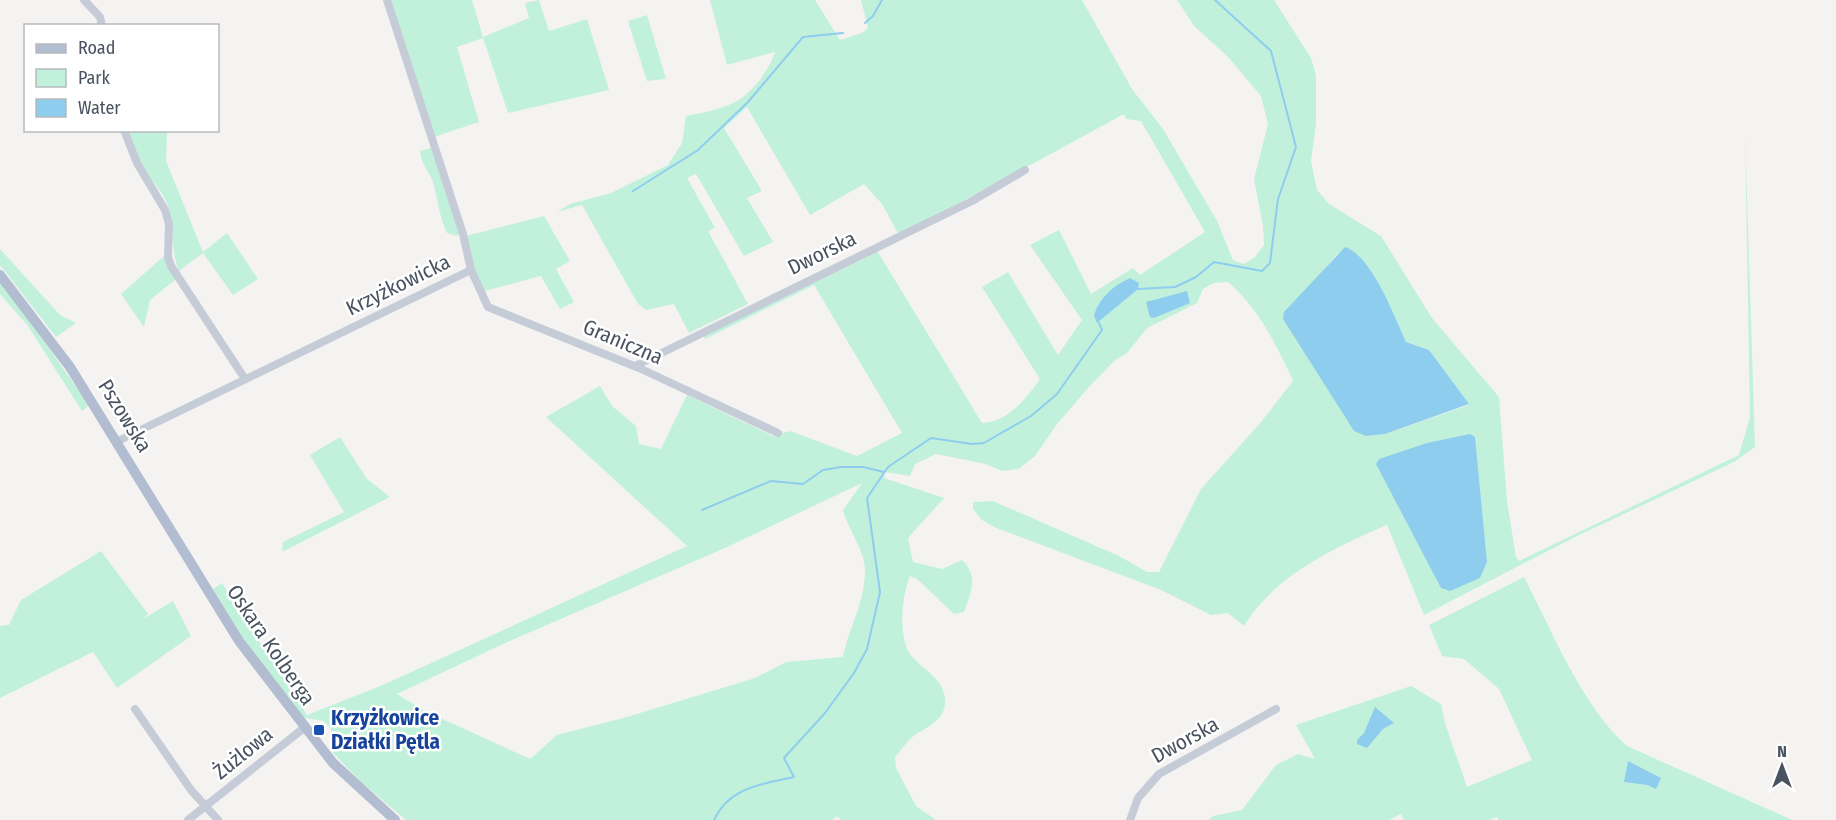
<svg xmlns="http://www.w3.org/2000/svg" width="1836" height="820" font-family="'Fira Sans Condensed',sans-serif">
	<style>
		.green { fill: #c2f1db; fill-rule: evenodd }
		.water { fill: #8fcdee }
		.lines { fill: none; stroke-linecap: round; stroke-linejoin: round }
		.stream { stroke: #8fcdee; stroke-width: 2 }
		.minor { stroke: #c6ccd7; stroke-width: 8 }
		.major { stroke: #b2bdd1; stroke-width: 10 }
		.transit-dot { fill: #1a4fb4; stroke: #fff; stroke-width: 2 }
		.labels { text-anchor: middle; stroke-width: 5; stroke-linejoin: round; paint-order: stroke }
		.street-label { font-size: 21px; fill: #495260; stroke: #fff }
		.transit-label { font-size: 21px; font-weight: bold; fill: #164399; stroke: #fff; text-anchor: start }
	</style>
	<rect width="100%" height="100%" fill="#f4f3f2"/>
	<!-- green -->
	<g class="green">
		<path d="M390 0H472L483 37 529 18 525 3 539 0 549 31 587 19 609 90 508 113 483 38 457 47 479 122 434 137Z"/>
		<path d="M710 0H815L840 40 862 33 868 28 861 0H1082L1132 89 1163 129 1217 221 1233 260 1244 264 1254 258 1264 245 1263 226 1254 179 1268 124 1261 96 1228 57 1195 27 1177 0H1274L1311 58 1316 75V124L1311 161 1317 190 1329 204 1381 236 1432 318 1499 397 1507 501 1516 557 1519 561 1739 455 1750 417 1745 132 1755 447 1734 462 1573 538 1424 615 1387 525C1334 548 1275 575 1244 626L1228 613 1211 615 1161 590 994 527 982 520 973 509V502L993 501 1119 556 1147 572H1159L1201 489 1261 422 1293 381C1277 346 1258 307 1228 282L1214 283 1203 289 1197 303 1147 328 1127 353 1115 360 1088 388 1057 424 1035 456 1019 469 1002 471 986 464 936 454 915 464 910 476 885 472 884 478 944 498 908 538 913 562 942 569 962 560C979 576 971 593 964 612L954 614 917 579 910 576C902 596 899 628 907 649 916 669 952 678 944 709 940 724 921 729 910 739 905 745 900 751 895 757L896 768 916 806 936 820H841L837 816 832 820H406L361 782 333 753 331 729 324 721 300 717 244 640 213 589 222 583 307 715 383 685 687 546 546 417 600 386 612 406 636 426 639 444 661 449 687 395 773 436 790 431 857 456 902 433 814 285 705 339 703 334 876 249 982 423C1007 423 1026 399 1040 379L982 287 1008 272 1058 355 1082 320 1030 245 1059 230 1091 294 1133 268 1140 275 1205 232 1141 121 1126 119 1124 114C1049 155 975 196 898 233L882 204 864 184 810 215 747 107 724 128 762 191 747 198 773 242 744 256 696 174 687 178 715 228 708 231 748 304 689 333 674 304 646 310 638 304 582 205 557 212 570 204 611 193 668 165 682 143 686 116C701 113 719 110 733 103 751 95 769 70 775 52L727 65ZM1337 254 1393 315 1406 342 1429 350 1469 405 1385 434 1321 273ZM862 483 843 510C848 530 865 550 865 571 865 601 849 628 843 657L786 662 755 678 627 717 557 735 530 759 423 710 397 694 505 643 725 548Z"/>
		<path d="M647 15 666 79 647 81 628 21Z"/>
		<path d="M128 131H167L166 161 203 252 227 233 258 279 233 295 203 253 179 271C170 250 175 228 168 206 163 192 153 182 144 170 137 160 133 143 128 131Z"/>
		<path d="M431 148 459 233 457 236 447 233C439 216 438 200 433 182 429 171 421 164 420 151Z"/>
		<path d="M544 216 570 261 556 269 574 302 560 309 541 276 484 291 473 266 466 236Z"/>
		<path d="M0 249 60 315 76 323 56 337 0 265Z"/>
		<path d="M164 256 176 279 150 300 144 327 121 294Z"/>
		<path d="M0 279 89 405 82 411 28 326 0 294Z"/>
		<path d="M340 437 367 479 390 497 282 552 283 542 344 512 310 455Z"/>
		<path d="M101 551 148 614 143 619 173 601 191 636 117 688 93 652 0 698V626L9 625 21 600Z"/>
		<path d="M1524 577C1552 631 1582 706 1627 746L1792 820H1498L1497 817 1490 820H1404L1401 814 1389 820H1208L1213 816 1242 810 1276 765 1298 754 1315 759 1296 725 1411 686 1441 704 1445 723 1467 787 1532 760 1499 689 1464 659 1442 656 1429 625Z"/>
	</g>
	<!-- water -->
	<g class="water">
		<path d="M1345 247C1372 256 1394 316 1406 342L1429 350 1469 404 1385 434 1366 436 1354 431 1283 319 1284 312Z"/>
		<path d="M1130 278 1139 283 1138 289 1097 323 1094 316C1098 299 1114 285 1130 278Z"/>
		<path d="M1187 291 1190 303 1154 318 1150 317 1146 302Z"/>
		<path d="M1470 434 1475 437 1487 562 1480 578 1450 591 1441 588 1376 464 1379 459 1427 443Z"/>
		<path d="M1375 707 1394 723 1383 729 1367 748 1357 744V740L1364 733Z"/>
		<path d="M1628 761 1661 778 1656 789 1647 785 1624 782Z"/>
	</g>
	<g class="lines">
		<!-- stream -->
		<g class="stream">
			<path d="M865 23 873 16 882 0"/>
			<path d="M633 191 698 150 748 102 803 37 843 33"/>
			<path d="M1138 289 1175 287 1196 277 1214 262 1262 271 1270 263 1278 199 1296 147 1271 51 1215 0"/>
			<path d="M702 510 771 481 803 484 823 470 841 467H863L884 472"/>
			<path d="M714 820C729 787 762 784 794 777L784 758 825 713 854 673 867 649 880 592 867 498 888 467 931 438 972 444 984 443 1031 416 1057 394 1102 330 1099 323"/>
		</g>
		<!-- minor -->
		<g class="minor">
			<path d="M84 0 100 17 102 26"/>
			<path d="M124 130 137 163 165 210 169 224 168 257 171 266 245 379"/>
			<path d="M471 270 488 307 639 368 778 433"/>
			<path d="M635 366 972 201 1025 170"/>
			<path d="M118 441 471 270 463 234 387 0"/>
			<path d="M135 709 191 790 218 820"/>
			<path d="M188 820 304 728"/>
			<path d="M1130 820 1138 798 1159 774 1276 709"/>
		</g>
		<!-- major -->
		<path class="major" d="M0 275 70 367 239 641 333 763 395 820"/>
	</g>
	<!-- markers -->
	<rect class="transit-dot" x="313" y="724" width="12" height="12" rx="3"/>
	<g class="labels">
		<!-- street labels -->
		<g class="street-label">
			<text transform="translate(822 253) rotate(-26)" y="7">Dworska</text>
			<text transform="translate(398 285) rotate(-26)" y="7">Krzyżkowicka</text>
			<text transform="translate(623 342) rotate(23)" y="7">Graniczna</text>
			<text transform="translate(125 416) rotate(58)" y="7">Pszowska</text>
			<text transform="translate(271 645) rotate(56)" y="7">Oskara Kolberga</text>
			<text transform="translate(1185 740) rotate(-29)" y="7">Dworska</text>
			<text transform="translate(243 753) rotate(-39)" y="7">Żużlowa</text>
		</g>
		<!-- transit labels -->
		<g class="transit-label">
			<text x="331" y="725">Krzyżkowice<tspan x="331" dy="24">Działki Pętla</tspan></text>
		</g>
	</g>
	<!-- legend -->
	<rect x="24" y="24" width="195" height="108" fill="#ffffff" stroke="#b6babf" stroke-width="1.5"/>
	<rect x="36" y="44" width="30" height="9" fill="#b2bdd1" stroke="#b6babf" stroke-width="1.5"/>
	<text x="78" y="54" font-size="18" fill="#495260">Road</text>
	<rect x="36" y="69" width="30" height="18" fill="#c2f1db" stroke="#b6babf" stroke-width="1.5"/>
	<text x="78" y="84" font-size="18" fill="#495260">Park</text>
	<rect x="36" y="99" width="30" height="18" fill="#8fcdee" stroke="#b6babf" stroke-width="1.5"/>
	<text x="78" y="114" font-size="18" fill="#495260">Water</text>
	<!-- north arrow -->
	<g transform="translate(1782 766)" stroke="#ffffff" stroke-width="4.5" paint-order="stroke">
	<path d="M0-4.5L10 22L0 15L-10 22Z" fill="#495260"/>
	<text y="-9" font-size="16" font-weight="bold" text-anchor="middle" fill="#495260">N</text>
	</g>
</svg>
